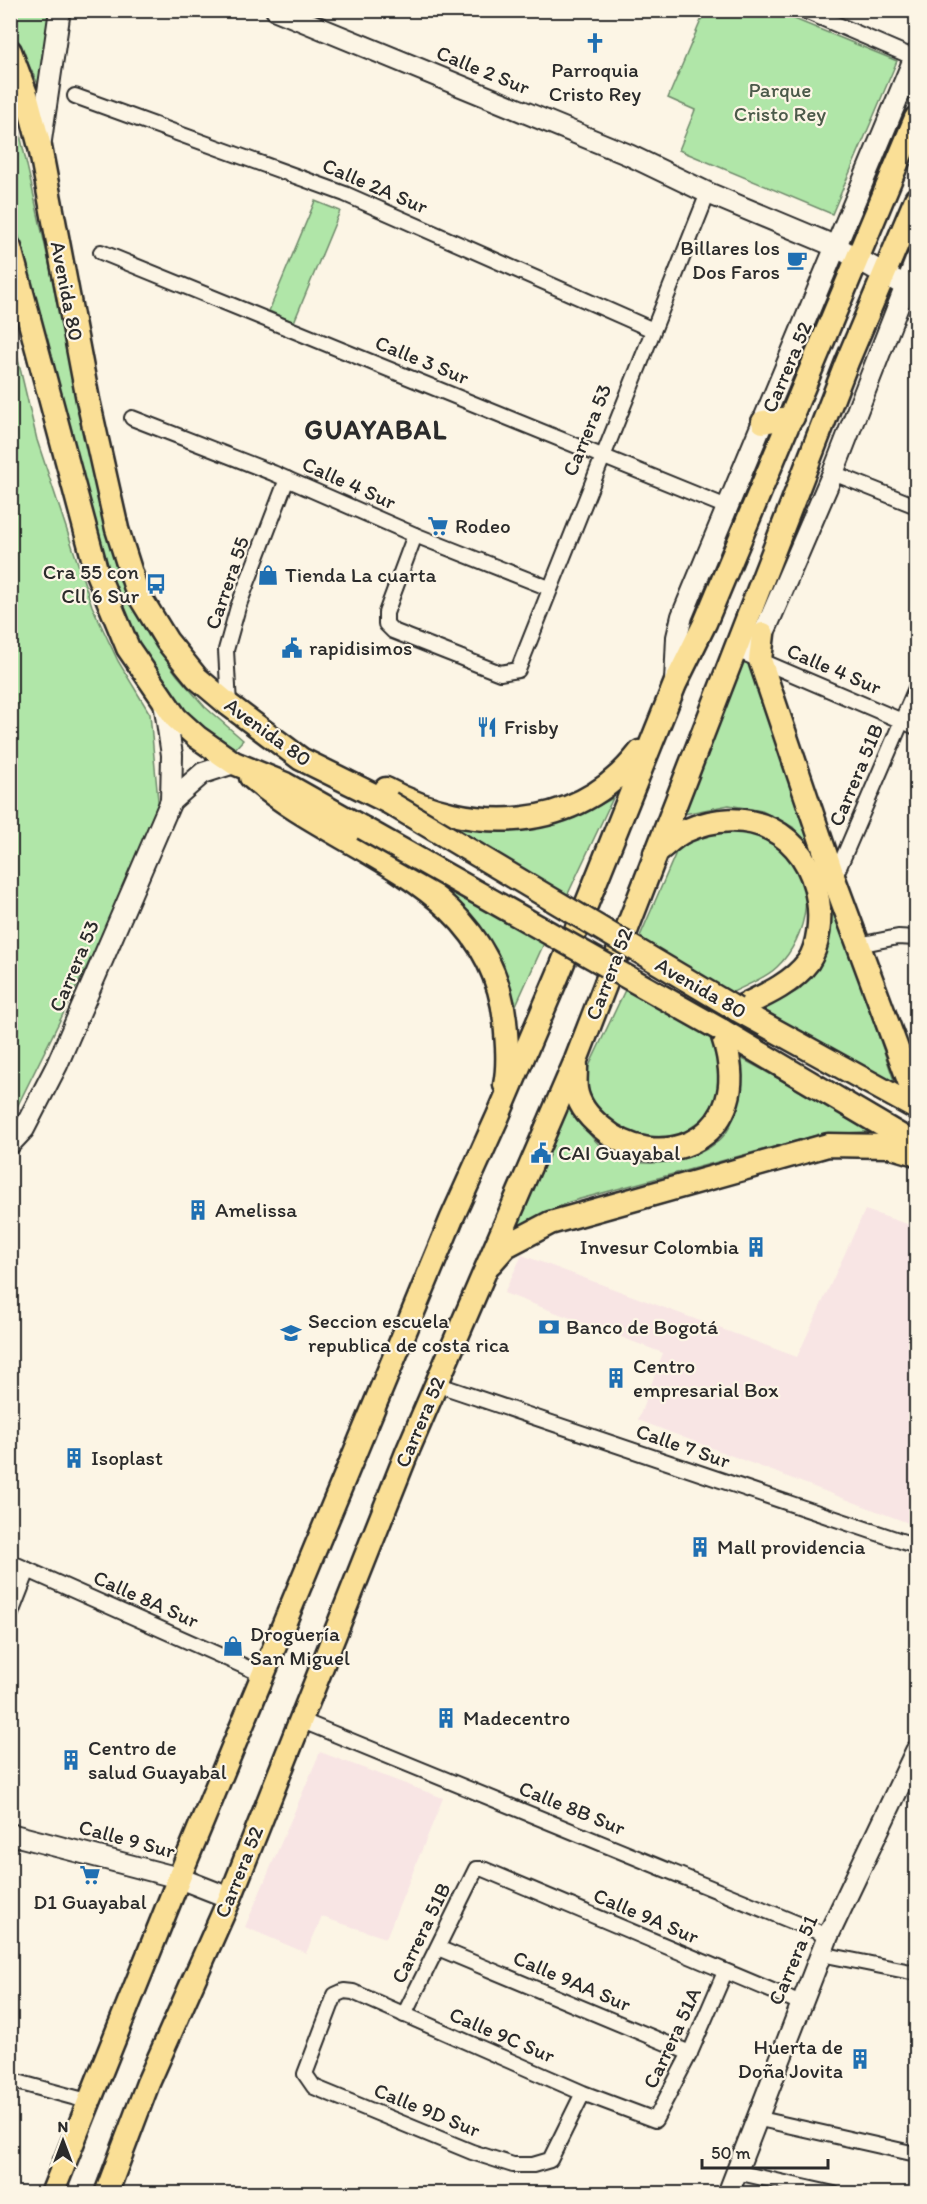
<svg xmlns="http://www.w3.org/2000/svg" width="927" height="2204" font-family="Itim,sans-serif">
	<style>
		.built { fill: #f8e5e4 }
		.green { fill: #b0e6a8; stroke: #6e886a; stroke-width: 1.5 }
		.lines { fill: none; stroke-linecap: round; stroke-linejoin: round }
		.street-casing { stroke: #2b2b2b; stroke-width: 18 }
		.secondary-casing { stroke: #2b2b2b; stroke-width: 24 }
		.primary-casing { stroke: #2b2b2b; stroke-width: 27 }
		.street { stroke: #fcf5e5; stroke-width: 14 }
		.secondary { stroke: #fcf5e5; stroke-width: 20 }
		.primary { stroke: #fadf96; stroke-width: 22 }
		.primary-bridge-casing { stroke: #2b2b2b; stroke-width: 27; stroke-linecap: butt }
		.primary-bridge { stroke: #fadf96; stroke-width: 22 }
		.labels { text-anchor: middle; stroke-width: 4.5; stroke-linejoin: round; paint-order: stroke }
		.street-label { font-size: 21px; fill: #2b2b2b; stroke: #fcf5e5 }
		.poi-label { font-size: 21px; fill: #2b2b2b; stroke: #fcf5e5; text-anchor: start }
		.park-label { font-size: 21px; fill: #4c5a4a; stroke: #fcf5e5 }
		.district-label { font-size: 27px; font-weight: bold; letter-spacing: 1.5px; fill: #2b2b2b; stroke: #fcf5e5 }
	</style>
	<rect width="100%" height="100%" fill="#fcf5e5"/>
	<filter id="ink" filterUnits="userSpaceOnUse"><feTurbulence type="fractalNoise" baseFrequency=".0167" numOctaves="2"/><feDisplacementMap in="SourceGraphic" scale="12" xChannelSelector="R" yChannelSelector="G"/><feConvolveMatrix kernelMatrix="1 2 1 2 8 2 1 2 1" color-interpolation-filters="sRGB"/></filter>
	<g filter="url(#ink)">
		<!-- built -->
		<g class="built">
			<path d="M865 1210 916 1227V1526L638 1420 663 1353 504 1293 522 1255 797 1357Z"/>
			<path d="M320 1752 443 1798 386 1938 322 1917 306 1953 245 1927Z"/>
		</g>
		<!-- green -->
		<g class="green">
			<path d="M11 11H49L42 92 11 29Z"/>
			<path d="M705 11H775L897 61 832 214 679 150 695 110 668 98Z"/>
			<path d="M10 90 109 529 134 601 148 635 177 675 205 707 243 740 233 751 176 705 139 653 106 573 11 206Z"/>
			<path d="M315 201 340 211 294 322 269 311Z"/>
			<path d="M10 326 37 440 92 606 118 661 150 714 159 811 147 845 11 1119Z"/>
			<path d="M741 660 750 665 897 1089 759 1012 799 990 815 968 807 845 793 827 762 811 729 805 684 814Z"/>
			<path d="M613 798 566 898 430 820 549 823 583 814Z"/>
			<path d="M734 827C751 831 770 835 784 847 819 878 808 938 777 967 765 979 744 986 729 994L638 941 681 841Z"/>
			<path d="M442 886 545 941 516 1005 500 959 482 929Z"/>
			<path d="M625 990 718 1041 721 1092 705 1117 681 1135 652 1137 625 1133 603 1120 589 1100 583 1079Z"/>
			<path d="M737 1056 875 1131 818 1135 569 1202 504 1232 568 1099C580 1120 589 1140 610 1153 641 1173 704 1162 726 1133 741 1112 737 1079 737 1056Z"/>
		</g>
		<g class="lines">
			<!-- street casing -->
			<g class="street-casing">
				<g id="street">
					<path d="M803 10 915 58"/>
					<path d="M75 96 345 194 653 330"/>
					<path d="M101 252 727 507"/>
					<path d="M132 418 273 473 415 535 549 588"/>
					<path d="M833 473 916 506"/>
					<path d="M415 535 386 613V624L393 631 500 673 518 670 708 193"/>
					<path d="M734 649 916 727"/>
					<path d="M229 705 226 650 238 607 287 479"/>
					<path d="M834 879 916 688"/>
					<path d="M858 945 898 937 916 938"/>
					<path d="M436 1384 916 1546"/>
					<path d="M10 1562 264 1675"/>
					<path d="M10 1616 28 1570"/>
					<path d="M300 1720 828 1936"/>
					<path d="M438 1948 690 2053"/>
					<path d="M821 1954 916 1973"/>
					<path d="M404 2015 476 1869H483L801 2003"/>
					<path d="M10 2080 91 2102"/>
					<path d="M583 2093 550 2160 533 2165H513L472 2152 314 2087 305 2074 335 1995 344 1991 353 1992 583 2093 655 2120 690 2053 725 1972"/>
					<path d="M756 2118 916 2154"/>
					<path d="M736 2172 834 2194"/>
				</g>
			</g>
			<!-- secondary casing -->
			<g class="secondary-casing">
				<g id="secondary">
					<path d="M276 10 629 155 708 193 837 247 916 292"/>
					<path d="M40 147 60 10"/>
					<path d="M751 644 763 634 767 626 833 473 916 260"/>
					<path d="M675 681 677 637 682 616 916 54"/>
					<path d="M164 702 172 755 171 801"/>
					<path d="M10 1144 24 1129 57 1065 171 801 203 773 234 763"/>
					<path d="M10 1834 179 1878 230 1898"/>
					<path d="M728 2194 828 1936 916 1751"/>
				</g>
			</g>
			<!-- primary casing -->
			<g class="primary-casing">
				<g id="primary">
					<path d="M10 51 26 94 40 147 88 400 117 529 137 592 167 641 197 678 229 705 301 759 390 803"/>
					<path d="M10 248 97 573 128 648 176 718 197 737 234 763 285 784 363 828"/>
					<path d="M763 422 793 417"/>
					<path d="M763 634 760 660 834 879 916 1100"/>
					<path d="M251 777C343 856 490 881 505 1021 507 1042 509 1065 505 1085"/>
					<path d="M386 789C471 835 577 834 640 752"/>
					<path d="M655 853C665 846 674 836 685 831 747 803 808 831 818 900 821 918 819 946 808 962 791 985 761 997 736 1009"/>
					<path d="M736 1009 916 1108"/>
					<path d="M721 1030 916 1145"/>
					<path d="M576 1066C576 1074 575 1082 576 1089 578 1104 590 1118 601 1127 657 1176 742 1141 729 1062 728 1051 724 1040 721 1030"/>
					<path d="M491 1263 506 1246 550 1223 828 1145 889 1146 916 1154"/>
					<path d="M52 2194 183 1868 452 1218 498 1116 558 975 675 684 705 623 916 118"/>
					<path d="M106 2194 148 2083 230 1898 408 1450 576 1060 847 362 916 199"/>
				</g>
			</g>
			<!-- street -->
			<use href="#street" class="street"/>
			<!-- secondary -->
			<use href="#secondary" class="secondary"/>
			<!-- primary -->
			<use href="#primary" class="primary"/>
			<!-- primary-bridge casing -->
			<g class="primary-bridge-casing">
				<g id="primary-bridge">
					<path d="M390 803 736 1009"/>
					<path d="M363 828 721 1030"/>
				</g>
			</g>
			<!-- primary-bridge -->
			<use href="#primary-bridge" class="primary-bridge"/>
		</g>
	</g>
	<!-- icons -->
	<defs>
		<g id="church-bare" transform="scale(1.62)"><path d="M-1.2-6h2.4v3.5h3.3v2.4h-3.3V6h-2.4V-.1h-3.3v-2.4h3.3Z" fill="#1f6fb2" stroke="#fcf5e5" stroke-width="2.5" paint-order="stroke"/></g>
		<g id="cafe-bare" transform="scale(1.62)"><path d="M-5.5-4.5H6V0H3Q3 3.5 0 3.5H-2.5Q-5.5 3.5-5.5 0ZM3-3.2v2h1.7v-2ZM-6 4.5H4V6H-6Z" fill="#1f6fb2" stroke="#fcf5e5" stroke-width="2.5" paint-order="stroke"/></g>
		<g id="supermarket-bare" transform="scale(1.62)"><path d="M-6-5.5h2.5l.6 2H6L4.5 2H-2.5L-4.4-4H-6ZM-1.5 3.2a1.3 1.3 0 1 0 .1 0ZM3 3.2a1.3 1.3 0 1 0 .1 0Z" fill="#1f6fb2" stroke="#fcf5e5" stroke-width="2.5" paint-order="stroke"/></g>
		<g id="shop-bare" transform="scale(1.62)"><path d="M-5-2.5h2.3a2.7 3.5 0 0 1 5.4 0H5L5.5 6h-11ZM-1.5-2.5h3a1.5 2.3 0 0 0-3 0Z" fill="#1f6fb2" stroke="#fcf5e5" stroke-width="2.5" paint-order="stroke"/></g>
		<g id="bus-bare" transform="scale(1.62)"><path d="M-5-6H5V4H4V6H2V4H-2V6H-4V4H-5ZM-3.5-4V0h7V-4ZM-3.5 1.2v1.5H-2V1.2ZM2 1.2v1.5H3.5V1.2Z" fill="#1f6fb2" stroke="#fcf5e5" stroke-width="2.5" paint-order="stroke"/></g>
		<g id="civic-bare" transform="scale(1.62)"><path d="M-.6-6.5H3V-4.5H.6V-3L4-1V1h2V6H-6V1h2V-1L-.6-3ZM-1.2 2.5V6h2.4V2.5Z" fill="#1f6fb2" stroke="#fcf5e5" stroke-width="2.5" paint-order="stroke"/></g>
		<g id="restaurant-bare" transform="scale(1.62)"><path d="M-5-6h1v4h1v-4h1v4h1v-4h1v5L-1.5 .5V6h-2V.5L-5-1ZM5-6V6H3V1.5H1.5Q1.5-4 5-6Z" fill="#1f6fb2" stroke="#fcf5e5" stroke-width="2.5" paint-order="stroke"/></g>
		<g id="building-bare" transform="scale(1.62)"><path d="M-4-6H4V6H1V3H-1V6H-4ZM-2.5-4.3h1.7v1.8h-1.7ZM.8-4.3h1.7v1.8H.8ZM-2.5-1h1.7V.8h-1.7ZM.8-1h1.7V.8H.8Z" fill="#1f6fb2" stroke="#fcf5e5" stroke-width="2.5" paint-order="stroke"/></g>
		<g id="bank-bare" transform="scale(1.62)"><path d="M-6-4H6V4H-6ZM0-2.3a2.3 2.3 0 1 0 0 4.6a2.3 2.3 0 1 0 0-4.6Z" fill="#1f6fb2" stroke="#fcf5e5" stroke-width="2.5" paint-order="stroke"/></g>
		<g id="university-bare" transform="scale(1.62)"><path d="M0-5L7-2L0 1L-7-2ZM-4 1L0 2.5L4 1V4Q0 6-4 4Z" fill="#1f6fb2" stroke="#fcf5e5" stroke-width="2.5" paint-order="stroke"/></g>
	</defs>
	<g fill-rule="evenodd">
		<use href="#church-bare" x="595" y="43"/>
		<use href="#cafe-bare" x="797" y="260"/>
		<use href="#supermarket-bare" x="438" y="526"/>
		<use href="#shop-bare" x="268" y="575"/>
		<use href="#bus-bare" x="156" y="584"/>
		<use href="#civic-bare" x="292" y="648"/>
		<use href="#restaurant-bare" x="487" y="727"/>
		<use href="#civic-bare" x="541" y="1153"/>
		<use href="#building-bare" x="198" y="1210"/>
		<use href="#building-bare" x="756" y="1247"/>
		<use href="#bank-bare" x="549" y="1327"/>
		<use href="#university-bare" x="291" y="1333"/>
		<use href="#building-bare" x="616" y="1378"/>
		<use href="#building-bare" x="74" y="1458"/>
		<use href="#building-bare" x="700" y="1547"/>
		<use href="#shop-bare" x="233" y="1646"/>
		<use href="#building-bare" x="446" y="1718"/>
		<use href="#building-bare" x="71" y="1760"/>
		<use href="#supermarket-bare" x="90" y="1875"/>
		<use href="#building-bare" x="860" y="2059"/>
	</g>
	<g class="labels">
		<!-- street labels -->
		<g class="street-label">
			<text transform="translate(483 70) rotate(22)" y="7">Calle 2 Sur</text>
			<text transform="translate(375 186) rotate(23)" y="7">Calle 2A Sur</text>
			<text transform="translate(67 291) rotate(79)" y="7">Avenida 80</text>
			<text transform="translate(422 360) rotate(22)" y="7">Calle 3 Sur</text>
			<text transform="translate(787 367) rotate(-67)" y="7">Carrera 52</text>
			<text transform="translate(587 430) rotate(-68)" y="7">Carrera 53</text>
			<text transform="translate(349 483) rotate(24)" y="7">Calle 4 Sur</text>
			<text transform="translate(227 583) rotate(-71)" y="7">Carrera 55</text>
			<text transform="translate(834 669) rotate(23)" y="7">Calle 4 Sur</text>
			<text transform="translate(268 732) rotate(36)" y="7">Avenida 80</text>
			<text transform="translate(856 775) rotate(-67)" y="7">Carrera 51B</text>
			<text transform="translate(74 966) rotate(-67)" y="7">Carrera 53</text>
			<text transform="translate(609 974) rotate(-69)" y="7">Carrera 52</text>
			<text transform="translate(701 988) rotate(30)" y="7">Avenida 80</text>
			<text transform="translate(420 1422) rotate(-67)" y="7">Carrera 52</text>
			<text transform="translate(683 1446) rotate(19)" y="7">Calle 7 Sur</text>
			<text transform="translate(146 1599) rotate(24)" y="7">Calle 8A Sur</text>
			<text transform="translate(572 1808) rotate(22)" y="7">Calle 8B Sur</text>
			<text transform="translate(127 1839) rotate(15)" y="7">Calle 9 Sur</text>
			<text transform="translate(239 1872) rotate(-68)" y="7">Carrera 52</text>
			<text transform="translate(646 1916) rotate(23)" y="7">Calle 9A Sur</text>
			<text transform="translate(421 1933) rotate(-64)" y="7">Carrera 51B</text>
			<text transform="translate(793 1960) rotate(-67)" y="7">Carrera 51</text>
			<text transform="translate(572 1981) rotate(23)" y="7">Calle 9AA Sur</text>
			<text transform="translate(502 2035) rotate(23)" y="7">Calle 9C Sur</text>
			<text transform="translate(672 2038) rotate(-65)" y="7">Carrera 51A</text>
			<text transform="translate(427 2110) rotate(22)" y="7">Calle 9D Sur</text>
		</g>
		<!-- poi labels -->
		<g class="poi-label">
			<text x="595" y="77" text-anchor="middle">Parroquia<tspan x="595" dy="24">Cristo Rey</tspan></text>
			<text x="780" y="255" text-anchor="end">Billares los<tspan x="780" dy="24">Dos Faros</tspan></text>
			<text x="455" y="533">Rodeo</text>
			<text x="139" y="579" text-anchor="end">Cra 55 con<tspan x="139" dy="24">Cll 6 Sur</tspan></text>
			<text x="285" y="582">Tienda La cuarta</text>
			<text x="309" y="655">rapidisimos</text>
			<text x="504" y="734">Frisby</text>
			<text x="558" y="1160">CAI Guayabal</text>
			<text x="215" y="1217">Amelissa</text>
			<text x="739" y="1254" text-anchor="end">Invesur Colombia</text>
			<text x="308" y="1328">Seccion escuela<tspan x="308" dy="24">republica de costa rica</tspan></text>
			<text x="566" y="1334">Banco de Bogotá</text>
			<text x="633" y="1373">Centro<tspan x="633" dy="24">empresarial Box</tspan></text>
			<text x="91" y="1465">Isoplast</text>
			<text x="717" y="1554">Mall providencia</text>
			<text x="250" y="1641">Droguería<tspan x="250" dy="24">San Miguel</tspan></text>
			<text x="463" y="1725">Madecentro</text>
			<text x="88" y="1755">Centro de<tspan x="88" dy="24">salud Guayabal</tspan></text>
			<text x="90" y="1909" text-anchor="middle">D1 Guayabal</text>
			<text x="843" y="2054" text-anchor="end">Huerta de<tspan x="843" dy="24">Doña Jovita</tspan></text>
		</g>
		<!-- park labels -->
		<g class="park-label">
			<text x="780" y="97">Parque<tspan x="780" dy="24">Cristo Rey</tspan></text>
		</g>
		<!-- district labels -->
		<g class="district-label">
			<text x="376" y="439">GUAYABAL</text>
		</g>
	</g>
	<!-- margin -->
	<rect width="927" height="2204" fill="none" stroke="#fcf5e5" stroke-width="36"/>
	<rect x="18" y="18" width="891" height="2168" fill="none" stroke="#2b2b2b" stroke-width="2" filter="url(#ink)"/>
	<!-- north arrow -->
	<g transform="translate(63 2141)" stroke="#fcf5e5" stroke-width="4.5" paint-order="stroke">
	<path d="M0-4.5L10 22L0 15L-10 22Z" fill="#2b2b2b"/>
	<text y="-9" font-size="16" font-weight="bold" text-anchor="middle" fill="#2b2b2b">N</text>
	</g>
	<!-- scale -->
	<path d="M702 2159v9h126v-9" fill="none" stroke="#2b2b2b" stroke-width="3"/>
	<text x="711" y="2159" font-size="18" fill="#2b2b2b" stroke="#fcf5e5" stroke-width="4.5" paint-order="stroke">50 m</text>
</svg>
